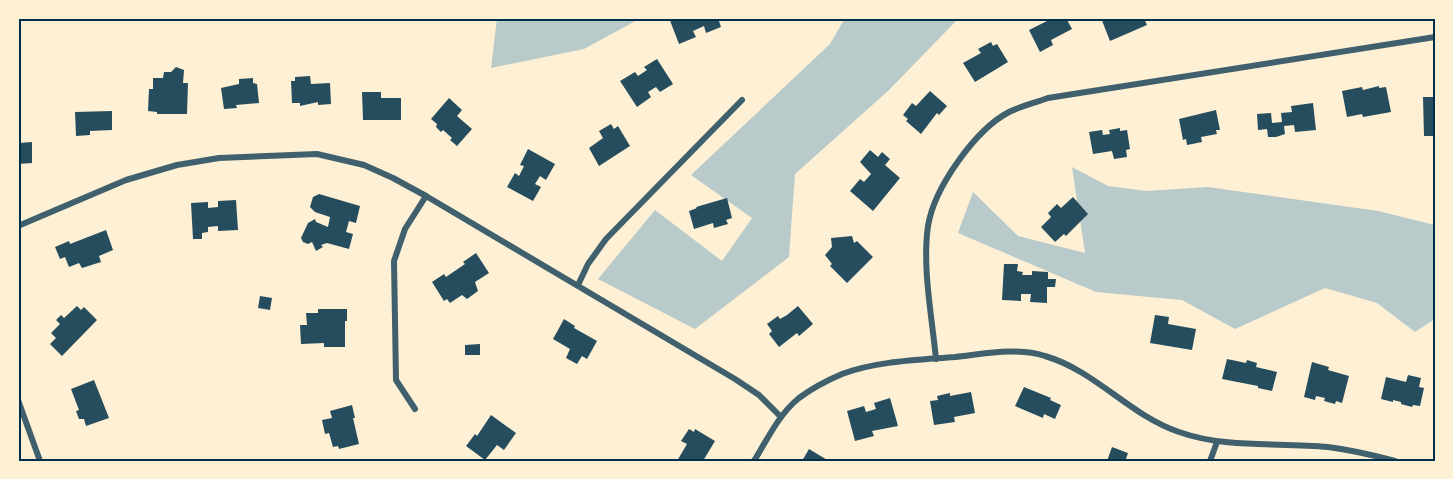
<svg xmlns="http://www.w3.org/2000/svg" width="1453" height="479" font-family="Mulish,sans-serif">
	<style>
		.green { fill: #b9caca }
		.building { fill: #264d5e }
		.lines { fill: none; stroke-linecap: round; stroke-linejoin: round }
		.minor { stroke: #3f606c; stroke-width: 6 }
		.neatline { fill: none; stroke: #003049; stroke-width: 2 }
	</style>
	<rect width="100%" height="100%" fill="#fdf0d5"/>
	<!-- green -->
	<g class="green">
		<path d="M497 18H641L584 49 491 68Z"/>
		<path d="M845 18H959L888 91 795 174 789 257 695 329 598 279 655 210 722 261 752 218 691 175 830 44Z"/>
		<path d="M1072 167 1108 186 1146 191 1208 187 1378 211 1435 225V319L1415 332 1377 303 1325 288 1235 329 1182 300 1096 292 958 233 973 192 1018 236 1085 253Z"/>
	</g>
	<!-- building -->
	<g class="building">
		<path d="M669 18H718L721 27 706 33 704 26 693 31 696 37 679 44Z"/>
		<path d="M1046 18H1066L1072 29 1051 40 1053 45 1040 52 1029 30 1047 21Z"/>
		<path d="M1101 18H1144L1147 25 1110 41Z"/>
		<path d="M991 42 993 46 997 44 1008 62 975 82 963 63 981 53 978 49Z"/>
		<path d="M657 59 673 84 660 92 656 87 648 92 651 97 637 107 620 81 635 72 638 76 647 70 644 67Z"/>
		<path d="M176 67 184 70 183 83H188L187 114H157V112L148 111 149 89H153V78H163L164 72H171Z"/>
		<path d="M310 76 311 84 330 83 331 104 318 105V102L300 106V103H292L291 81H295V77Z"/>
		<path d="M253 78V83L257 84 259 103 236 105 237 108 224 109 221 88 239 84V79Z"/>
		<path d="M1379 86V88L1386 87 1391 112 1363 117 1362 114 1347 117 1342 91 1362 87 1363 90Z"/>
		<path d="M930 91 947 106 939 115 937 113 921 134 906 121 908 119 903 115 912 103 916 106Z"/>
		<path d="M362 92H381V98H401V120H363Z"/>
		<path d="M1423 97H1435V136H1424Z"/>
		<path d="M449 98 462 110 457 116 472 129 457 146 450 140 452 138 443 130 441 132 436 127 437 124 431 119Z"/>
		<path d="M1313 103 1316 130 1295 132 1294 125 1284 126 1285 134 1276 137H1268L1267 129 1258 130 1257 114 1271 113 1272 123 1282 122 1281 113 1292 112 1291 106Z"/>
		<path d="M1216 110 1220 130H1216L1217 134 1201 137 1202 142 1187 145 1186 139 1183 140 1179 119Z"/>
		<path d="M112 111V130L90 131V135L76 136 75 112Z"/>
		<path d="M611 124 614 129 618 126 630 146 599 166 589 148 603 138 599 131Z"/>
		<path d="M1120 128V131L1127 130 1130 149 1126 150 1127 157 1114 159 1112 151 1093 154 1089 132 1102 130 1103 135 1110 134 1109 130Z"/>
		<path d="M32 142V163L18 164V143Z"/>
		<path d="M528 149 555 164 546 180 540 176 535 184 541 187 533 201 507 187 515 173 519 176 524 166 520 165Z"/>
		<path d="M870 150 878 157 882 152 890 159 885 165 900 178 873 211 850 191 860 179 864 182 871 174 860 162Z"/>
		<path d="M319 194 360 206 356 223 349 221 346 232 353 234 349 249 327 243 321 245 323 247 316 251 312 242 308 244 303 242 301 238 308 223 315 219 316 222 328 227 330 217 315 212 310 207 313 197Z"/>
		<path d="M1073 197 1088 214 1066 236 1064 234 1055 242 1041 227 1051 217 1048 213 1057 204 1061 208Z"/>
		<path d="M727 198 732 218 726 220 728 224 714 228 713 223 694 229 689 211 697 208 696 207Z"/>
		<path d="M236 200 238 230 218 231V226L208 227V232L202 233V239H193L191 203 208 202V208L218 207V201Z"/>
		<path d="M106 230 113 250 99 256 101 262 82 268 79 263 69 267 65 257 60 259 55 247 69 241 70 244Z"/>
		<path d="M852 236 854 243 857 241 873 257 847 283 830 266 832 264 825 255 832 247 831 238Z"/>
		<path d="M476 253 489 273 475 282 478 291 467 299 462 295 450 303 447 299 444 301 432 282 444 274 446 277 465 264 463 262Z"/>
		<path d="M1004 264H1018L1017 271 1023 272 1022 275H1032V271L1048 272V279H1056L1055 287H1047V303L1030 302 1031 294H1021V301L1002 300Z"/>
		<path d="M260 296 272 298 270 310 258 308Z"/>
		<path d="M77 306 81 310 84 307 97 320 62 356 50 344 56 338 51 333 60 324 56 320 61 315 64 318Z"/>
		<path d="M798 306 813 324 799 336 797 333 779 347 769 334 772 331 767 324 778 316 780 319 787 315Z"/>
		<path d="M318 309H347V321H345V347H324V343L301 344 300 325H307L306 313H318Z"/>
		<path d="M1155 315 1169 317 1168 324 1196 329 1192 350 1150 343Z"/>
		<path d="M564 319 575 326 574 328 597 341 587 359 582 356 577 364 566 358 570 349 553 339Z"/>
		<path d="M480 344V355H465V345Z"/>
		<path d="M1227 359 1246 363 1247 360 1257 363 1256 367 1277 372 1272 391 1258 388V386L1222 379Z"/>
		<path d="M1312 362 1329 367 1328 370 1349 376 1342 403 1336 401 1335 404 1324 401 1325 398 1316 396 1315 400 1304 397Z"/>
		<path d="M1408 375 1421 378 1419 387 1424 388 1420 406 1413 405 1412 407 1401 404V402L1393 400V402L1381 399 1386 377 1406 382Z"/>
		<path d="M94 380 109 418 86 426 84 419H79L76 411 79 410 71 389Z"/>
		<path d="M1024 387 1051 398 1050 400 1061 405 1055 419 1044 414 1043 418 1015 406Z"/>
		<path d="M971 392 975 413 954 417 955 422 934 425 930 401 938 400 937 396 950 393V396Z"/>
		<path d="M890 398 898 426 872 431 874 436 855 441 847 411 864 406 866 412 876 409 874 403Z"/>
		<path d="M352 405 355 418H353L359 444 339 449 338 446 333 447 329 433 325 434 322 420 332 418 330 411Z"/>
		<path d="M491 415 516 433 504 450 497 445 485 460 466 446 475 434 477 436Z"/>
		<path d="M689 429 694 432 695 429 715 441 703 461H677L687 444 681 441Z"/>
		<path d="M1112 447 1128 453 1126 459 1131 461H1107Z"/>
		<path d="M809 449 829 461H802Z"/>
	</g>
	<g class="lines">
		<!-- minor -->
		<g class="minor">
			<path d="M18 226 126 180 177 165 219 158 317 154 364 165 393 178 426 196 735 379 759 395 781 417"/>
			<path d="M578 285 588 264 606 239 742 100"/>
			<path d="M936 359C932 317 922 267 928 226 934 188 975 130 1009 112 1021 106 1035 103 1048 98L1435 37"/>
			<path d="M18 400 40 461"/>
			<path d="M415 409 396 380 394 261 405 229 426 196"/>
			<path d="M754 461C767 440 779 414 799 398 811 389 828 380 842 374 877 361 918 360 955 357 984 354 1017 347 1045 356 1096 371 1129 415 1179 432 1227 449 1279 442 1328 447 1351 450 1373 455 1395 461"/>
			<path d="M1210 461 1217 442"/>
		</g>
	</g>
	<!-- border -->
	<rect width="1453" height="479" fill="none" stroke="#fdf0d5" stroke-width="39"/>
	<rect x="20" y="20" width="1414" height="440" class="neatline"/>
</svg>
